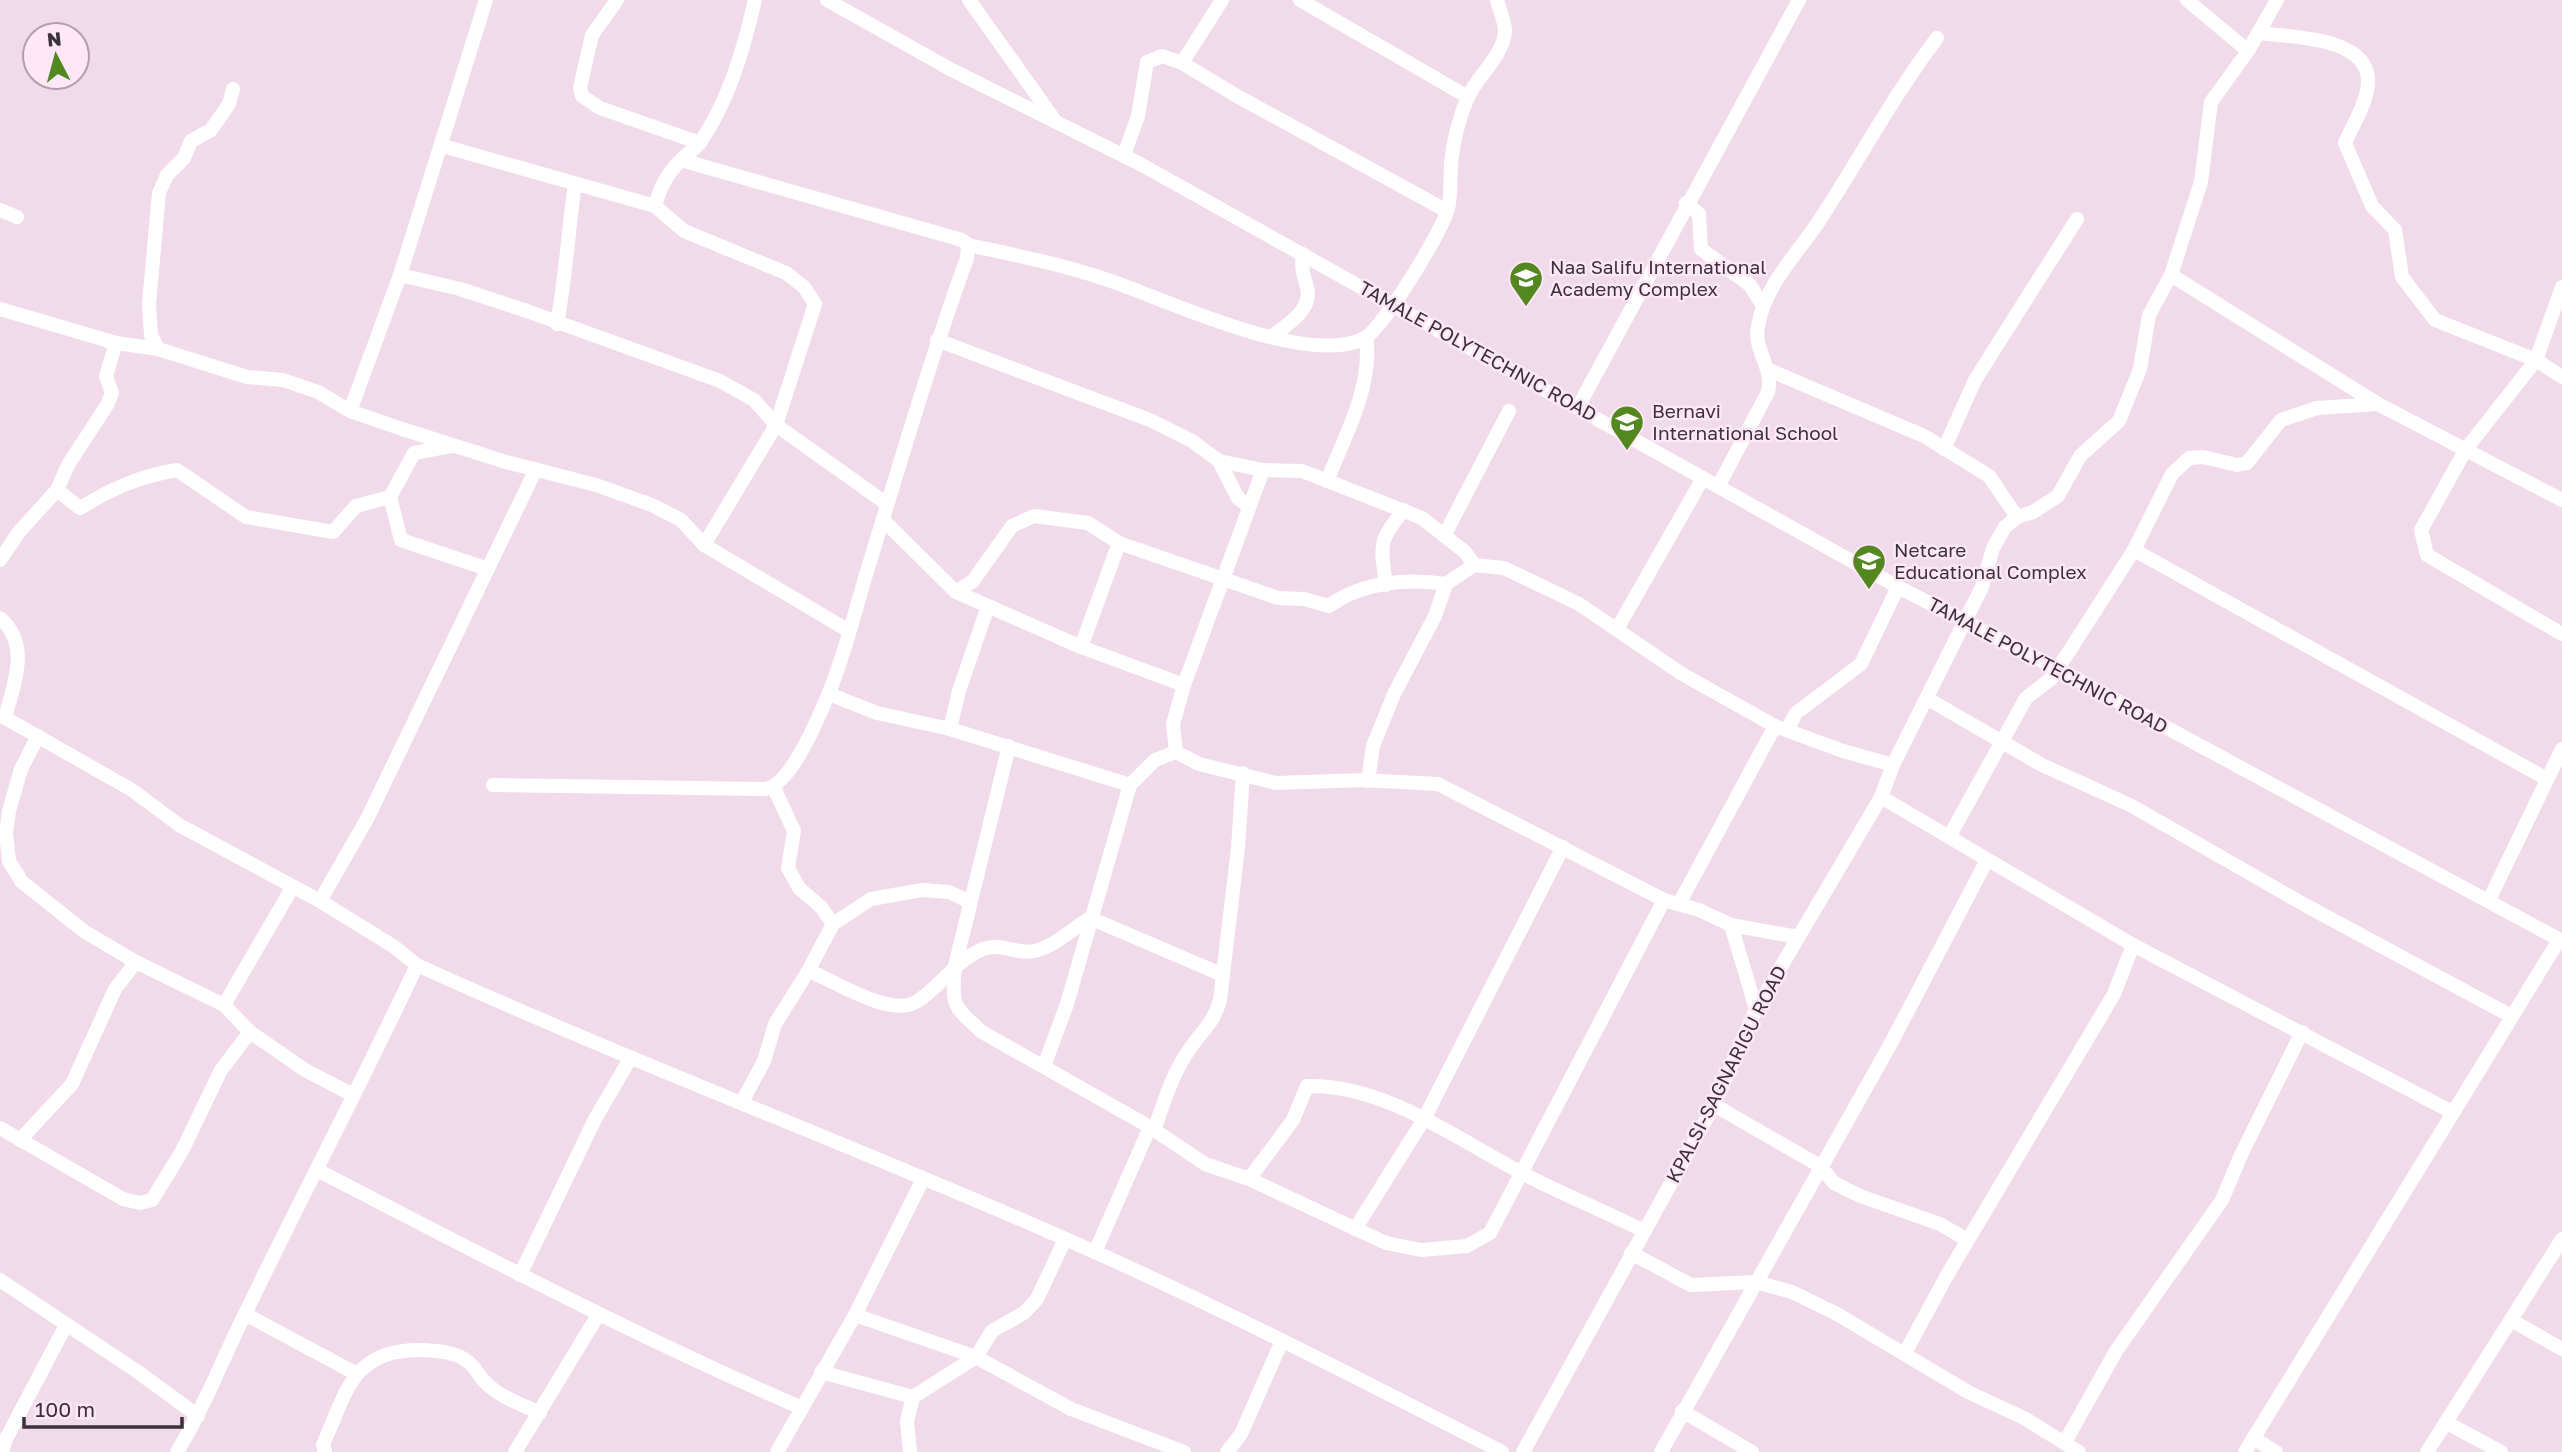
<svg xmlns="http://www.w3.org/2000/svg" width="2562" height="1452" font-family="'Golos Text',sans-serif">
	<style>
		.lines { fill: none; stroke-linecap: round; stroke-linejoin: round }
		.minor { stroke: #fff; stroke-width: 14 }
		.labels { text-anchor: middle; stroke-width: 5; stroke-linejoin: round; paint-order: stroke }
		.poi-label { font-size: 19px; fill: #3b3239; stroke: #ffe7f8; text-anchor: start }
		.street-label { font-size: 19px; fill: #3b3239; stroke: #ffe7f8 }
	</style>
	<rect width="100%" height="100%" fill="#f1daea"/>
	<g class="lines">
		<!-- minor -->
		<g class="minor">
			<path d="M617 0 592 35 580 88 582 96 600 108 700 143"/>
			<path d="M827 0 950 69 1142 165 1898 587 2058 669 2562 941"/>
			<path d="M969 0 1056 122"/>
			<path d="M1300 0 1468 97"/>
			<path d="M2187 0 2248 51"/>
			<path d="M2258 33C2289 37 2368 36 2368 81 2368 102 2353 124 2345 143L2372 206 2395 230 2402 277 2435 320 2536 360 2562 377"/>
			<path d="M1182 63 1222 0"/>
			<path d="M443 146 655 206 684 231 786 273 804 287 815 304 776 425 704 545"/>
			<path d="M1124 155 1138 116 1147 62 1162 56 1182 63 1237 96 1447 211"/>
			<path d="M1686 203 1699 214 1701 249 1750 285 1763 306"/>
			<path d="M655 206C660 187 667 174 681 160 687 153 696 149 701 141 729 100 744 48 755 0"/>
			<path d="M0 210 17 217"/>
			<path d="M968 245C1019 256 1072 266 1122 285 1177 305 1311 367 1365 338 1384 327 1442 231 1448 209 1452 193 1449 174 1452 156 1454 138 1461 112 1469 95 1479 75 1504 54 1505 31 1505 21 1499 9 1497 0"/>
			<path d="M400 275 460 289 527 311 720 381 754 400 776 425 887 504"/>
			<path d="M2171 275 2378 404 2562 500"/>
			<path d="M2562 287 2536 360 2466 449 2421 530 2427 555 2562 634"/>
			<path d="M0 309 116 343 158 349 247 377 283 380 318 392 350 411 402 429 506 462 596 485 652 505 681 520 704 545 849 631"/>
			<path d="M557 324C566 276 568 231 575 184"/>
			<path d="M1272 336C1287 325 1313 310 1307 287 1303 274 1301 268 1303 254"/>
			<path d="M937 340 1150 420 1192 441 1219 461 1238 498 1249 507"/>
			<path d="M158 349 151 335 149 304 159 193 167 175 184 158 191 141 211 130 229 104 233 89"/>
			<path d="M1769 370 1924 436 1989 476 2017 517"/>
			<path d="M1578 407 1799 0"/>
			<path d="M350 411 400 275 486 0"/>
			<path d="M1944 449 1975 380 2077 219"/>
			<path d="M1219 461 1263 470 1302 471 1422 518 1465 552 1474 565"/>
			<path d="M1327 481C1345 435 1373 387 1366 337"/>
			<path d="M1719 485 1768 392C1774 367 1753 351 1758 326 1765 285 1797 254 1819 221 1859 160 1893 96 1937 38"/>
			<path d="M57 490 80 508C111 489 140 476 177 470L246 517 333 532 356 506 390 497 414 453 451 446"/>
			<path d="M390 497 401 540 488 569"/>
			<path d="M883 520 956 592 988 606 959 691 950 729"/>
			<path d="M1444 536 1509 411"/>
			<path d="M2134 550 2547 779"/>
			<path d="M0 560 19 532 57 490 68 465 107 405 112 393 106 376 116 343"/>
			<path d="M1386 585C1381 545 1377 542 1404 510"/>
			<path d="M956 592 973 581 1012 526 1034 516 1088 523 1119 543 1278 598 1304 599 1329 606C1362 582 1407 578 1446 584"/>
			<path d="M988 606 1081 647 1184 685"/>
			<path d="M0 618C31 645 14 683 5 718"/>
			<path d="M1617 629 1703 478"/>
			<path d="M1081 647 1119 543"/>
			<path d="M829 694 877 713 950 729 1130 785"/>
			<path d="M1928 699 2042 765 2132 806 2305 905 2511 1016"/>
			<path d="M0 715 132 790 179 825 320 901 393 946 417 965C624 1059 836 1139 1045 1230 1200 1297 1352 1375 1502 1452"/>
			<path d="M1787 730 1796 713 1861 664 1898 587"/>
			<path d="M38 736 21 769 9 811 6 833 9 861 22 882 85 932 136 962 224 1005 250 1032 305 1070 353 1095"/>
			<path d="M1009 746 955 966C952 1006 952 1005 982 1032L1150 1127 1205 1164 1249 1179 1386 1243 1421 1250 1467 1246 1490 1233 1664 900"/>
			<path d="M1176 752 1199 764 1276 783 1363 780 1438 784 1664 900 1699 910 1731 925 1798 937"/>
			<path d="M1368 781 1373 746 1394 694 1435 616 1446 584 1474 565 1504 568 1579 604 1682 674 1775 726 1843 751 1893 765"/>
			<path d="M493 785 765 789C791 785 818 719 828 695 845 655 855 610 868 568 900 464 930 360 967 258L968 245 962 240 681 160"/>
			<path d="M774 788 794 831 788 868 799 888 821 907 833 924"/>
			<path d="M1881 797 2133 945 2452 1112"/>
			<path d="M1949 837 2026 698 2052 678 2134 550 2172 474 2189 458 2203 457 2237 465 2247 463 2281 420 2317 408 2378 404"/>
			<path d="M2489 900 2562 749"/>
			<path d="M320 901 367 819 536 469"/>
			<path d="M1680 902 1775 726"/>
			<path d="M1731 925 1756 1009"/>
			<path d="M807 973 833 924 871 899 922 890 949 892 970 902"/>
			<path d="M224 1005 292 888"/>
			<path d="M1044 1066 1067 1004 1130 785 1155 760 1176 752 1173 724 1184 685 1263 470"/>
			<path d="M742 1102 764 1061 775 1024 807 973 812 972C837 983 891 1017 916 1002 941 987 954 961 983 949 1001 942 1017 955 1035 951 1053 947 1074 928 1090 918L1223 975"/>
			<path d="M1714 1105 1820 1166 1834 1183 1860 1196 1940 1224 1967 1240"/>
			<path d="M0 1128 123 1199 140 1203 152 1200 182 1151 221 1070 250 1032"/>
			<path d="M1154 1130C1164 1103 1172 1074 1189 1050 1202 1030 1213 1025 1220 1000L1238 848 1243 773"/>
			<path d="M20 1140 72 1084 115 989 136 962"/>
			<path d="M319 1171C478 1253 637 1337 802 1408"/>
			<path d="M1249 1179 1293 1120 1307 1086C1383 1084 1454 1137 1518 1171 1559 1193 1602 1210 1644 1231"/>
			<path d="M1355 1229 1424 1119 1563 847"/>
			<path d="M1095 1252 1150 1127"/>
			<path d="M1631 1253 1691 1285 1756 1282 1792 1292 1837 1314 1968 1392 2024 1418 2079 1452"/>
			<path d="M520 1275 595 1119 630 1059"/>
			<path d="M0 1280 138 1372 198 1416"/>
			<path d="M245 1314 355 1373"/>
			<path d="M855 1315 976 1357 1071 1409 1184 1452"/>
			<path d="M2511 1320 2562 1349"/>
			<path d="M1905 1353 1946 1277 2114 994 2133 945"/>
			<path d="M821 1372 913 1397"/>
			<path d="M1682 1411 1752 1452"/>
			<path d="M2447 1423 2501 1452"/>
			<path d="M2253 1438 2276 1452"/>
			<path d="M2065 1442 2116 1351 2222 1200 2241 1155 2302 1032"/>
			<path d="M2 1452 6 1439 66 1325"/>
			<path d="M177 1452C204 1408 222 1360 245 1314 301 1197 362 1083 417 965"/>
			<path d="M325 1452 323 1445C346 1393 352 1349 421 1350 437 1351 454 1351 467 1361 474 1365 478 1375 484 1381 499 1397 521 1404 540 1413"/>
			<path d="M515 1452 598 1315"/>
			<path d="M777 1452 855 1315 923 1179"/>
			<path d="M910 1452 907 1421 913 1397 976 1357 992 1331 1024 1313 1037 1299 1065 1239"/>
			<path d="M1227 1452 1241 1434 1281 1343"/>
			<path d="M1523 1452 1714 1105 1756 1009 1881 797 1893 765 1982 587 1993 548 2005 527 2017 517 2033 512 2058 496 2080 456 2119 421 2140 369 2149 315 2171 275 2201 182 2211 102 2248 51 2277 0"/>
			<path d="M1661 1452 1890 1045 1987 860"/>
			<path d="M2245 1452 2559 940"/>
			<path d="M2427 1452 2562 1239"/>
		</g>
	</g>
	<!-- icons -->
	<defs>
		<g id="school-pin" transform="scale(1.75)"><path d="M0 17L-7.5 6A9.5 9.5 0 1 1 7.5 6Z" fill="#538821" stroke="#ffe7f8"/><path d="M0-5L7-2L0 1L-7-2ZM-4 1L0 2.5L4 1V4Q0 6-4 4Z" fill="#fff"/></g>
	</defs>
	<g fill-rule="evenodd">
		<use href="#school-pin" x="1526" y="278"/>
		<use href="#school-pin" x="1627" y="422"/>
		<use href="#school-pin" x="1869" y="561"/>
	</g>
	<g class="labels">
		<!-- poi labels -->
		<g class="poi-label">
			<text x="1550" y="274">Naa Salifu International<tspan x="1550" dy="22">Academy Complex</tspan></text>
			<text x="1652" y="418">Bernavi<tspan x="1652" dy="22">International School</tspan></text>
			<text x="1894" y="557">Netcare<tspan x="1894" dy="22">Educational Complex</tspan></text>
		</g>
		<!-- street labels -->
		<g class="street-label">
			<text transform="translate(1478 351) rotate(29)" y="7">TAMALE POLYTECHNIC ROAD</text>
			<text transform="translate(2048 665) rotate(28)" y="7">TAMALE POLYTECHNIC ROAD</text>
			<text transform="translate(1726 1074) rotate(-63)" y="7">KPALSI-SAGNARIGU ROAD</text>
		</g>
	</g>
	<!-- north arrow -->
	<g transform="translate(56 56) rotate(354)"><circle r="33" fill="#ffe7f8" stroke="#b19fac" stroke-width="2"/>
	<path d="M0-5L12 26L0 18L-12 26Z" fill="#538821"/>
	<text y="-10" font-size="19" font-weight="bold" text-anchor="middle" fill="#3b3239">N</text>
	</g>
	<!-- scale -->
	<path d="M24 1417v10h158v-10" fill="none" stroke="#3b3239" stroke-width="3.5"/>
	<text x="35" y="1417" font-size="21" fill="#3b3239" stroke="#ffe7f8" stroke-width="5" paint-order="stroke">100 m</text>
</svg>
